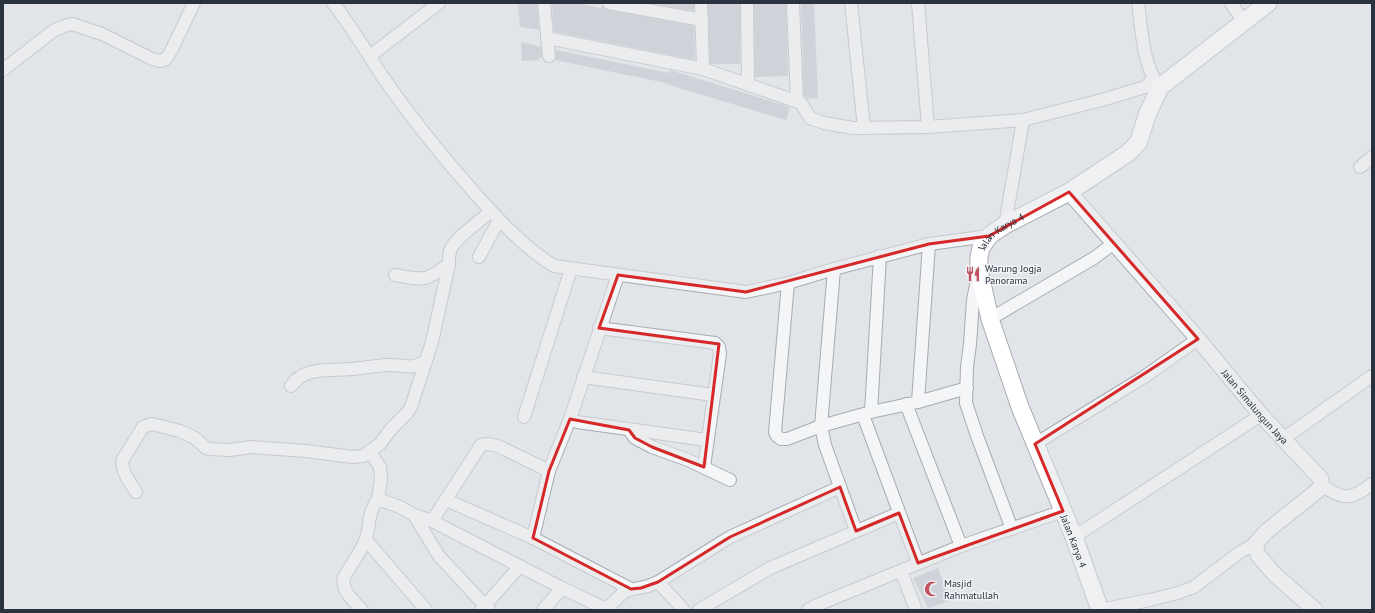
<svg xmlns="http://www.w3.org/2000/svg" width="1375" height="613" font-family="'PT Sans',sans-serif">
	<style>
		.building { fill: #b9bdc5 }
		.lines { fill: none; stroke-linecap: round; stroke-linejoin: round }
		.minor-casing { stroke: #a7abb2; stroke-width: 14 }
		.tertiary-casing { stroke: #a7abb2; stroke-width: 17 }
		.secondary-casing { stroke: #a7abb2; stroke-width: 19 }
		.minor { stroke: #f3f5f7; stroke-width: 12 }
		.tertiary { stroke: #f3f5f7; stroke-width: 15 }
		.secondary { stroke: #fff; stroke-width: 17 }
		.marked { fill: none; stroke: #d62828; stroke-width: 3; stroke-linejoin: round }
		.labels { text-anchor: middle; stroke-width: 3; stroke-linejoin: round; paint-order: stroke }
		.street-label { font-size: 10px; fill: #2b323f; stroke: #f1f3f6 }
		.poi-label { font-size: 10px; fill: #2b323f; stroke: #f1f3f6; text-anchor: start }
	</style>
	<rect width="100%" height="100%" fill="#e1e4e8"/>
	<!-- building -->
	<g class="building">
		<path d="M518 3H537L539 30 520 27Z"/>
		<path d="M552 3H577L601 8 602 4 604 8 608 10 694 26 695 60 554 32Z"/>
		<path d="M651 3H694V11Z"/>
		<path d="M708 3H740V64H710Z"/>
		<path d="M754 3H786L788 76 755 77Z"/>
		<path d="M801 3H814L818 98 807 99 804 96Z"/>
		<path d="M521 42 541 47 542 58 539 57 540 60 522 61Z"/>
		<path d="M556 50 669 73 670 70 673 71 790 107 786 120 666 84V83L555 60 556 56Z"/>
		<path d="M938 568 950 601 928 608 913 578Z"/>
	</g>
	<g class="lines">
		<!-- minor casing -->
		<g class="minor-casing">
			<g id="minor">
				<path d="M333 3C351 26 366 51 382 76 410 116 440 154 472 190 497 218 523 247 554 266L746 292 788 283 834 269 929 244 989 236"/>
				<path d="M544 3 549 56"/>
				<path d="M609 3 702 20"/>
				<path d="M701 3 703 69"/>
				<path d="M747 3 748 84"/>
				<path d="M793 3 797 101"/>
				<path d="M851 3 864 128"/>
				<path d="M918 3 928 127"/>
				<path d="M1138 3C1142 30 1142 62 1158 85"/>
				<path d="M1231 3 1243 21"/>
				<path d="M547 38 703 69 801 103 810 118 824 123 853 128 928 127 1023 120 1102 100 1145 87 1154 79"/>
				<path d="M370 56 439 3"/>
				<path d="M3 70 53 31 64 26 72 24 102 34 152 59 160 61 166 59 172 49 194 3"/>
				<path d="M1360 167 1372 157"/>
				<path d="M1005 225 1023 120"/>
				<path d="M479 257 499 220"/>
				<path d="M834 269 821 426 825 445 856 531"/>
				<path d="M395 275C424 280 425 282 449 264 449 260 449 255 450 251 453 239 481 221 491 211"/>
				<path d="M618 275 570 419 577 422 707 440"/>
				<path d="M978 275 973 300 970 344 967 367 966 403 977 436 1012 529"/>
				<path d="M788 283 775 432 777 436 781 439H787L821 426 871 412 918 402 967 388"/>
				<path d="M990 319 1094 258 1114 243"/>
				<path d="M599 328 715 343 719 347 720 354 704 467"/>
				<path d="M583 377 713 395"/>
				<path d="M291 386C304 366 330 371 351 369 363 368 375 366 387 365 405 364 408 371 426 361"/>
				<path d="M918 402 929 244"/>
				<path d="M906 404 961 546"/>
				<path d="M871 412 880 256"/>
				<path d="M863 415 918 563"/>
				<path d="M524 417 571 269"/>
				<path d="M629 430 635 438 652 447 688 460 730 480"/>
				<path d="M1283 439 1372 376"/>
				<path d="M1035 444 1144 377 1198 339"/>
				<path d="M370 452 380 467 381 480 378 499"/>
				<path d="M1322 486C1328 489 1336 495 1343 496 1353 498 1364 490 1372 484"/>
				<path d="M136 492C130 482 120 470 123 459L143 427 152 424 180 431 195 438 206 448 210 449 230 450 252 447 306 451 353 457 363 456 380 444 391 429 407 413 411 407 432 342 449 264"/>
				<path d="M446 500 533 538 631 589"/>
				<path d="M414 515 439 556 489 610"/>
				<path d="M432 521 481 445 488 444 498 446 549 471"/>
				<path d="M1074 537 1261 415"/>
				<path d="M533 538 549 471 570 419"/>
				<path d="M366 540 426 610"/>
				<path d="M901 571 916 610"/>
				<path d="M362 610C353 600 341 591 344 577 351 565 360 553 365 541 371 527 366 515 378 499L400 507 414 515 432 521 562 588 606 609"/>
				<path d="M481 610 520 566"/>
				<path d="M543 610 562 588"/>
				<path d="M605 610 625 591 648 586 658 582"/>
				<path d="M684 610 658 582 730 537 840 487"/>
				<path d="M699 610 770 568 899 513"/>
				<path d="M808 610 817 605 961 546 1063 511"/>
				<path d="M1100 610 1150 600 1178 593 1194 587 1240 552 1255 544"/>
			</g>
		</g>
		<!-- tertiary casing -->
		<g class="tertiary-casing">
			<g id="tertiary">
				<path id="s1" d="M1069 192 1198 339 1261 415 1321 479 1322 486 1317 491 1267 531 1255 544 1258 555 1274 574 1315 610"/>
			</g>
		</g>
		<!-- secondary casing -->
		<g class="secondary-casing">
			<g id="secondary">
				<path id="s2" d="M1100 610 1074 537 1020 407 990 319 979 270V257L981 248 989 236 1005 225 1069 192 1128 153 1134 147 1139 141 1147 115 1160 87 1268 3"/>
			</g>
		</g>
		<!-- minor -->
		<use href="#minor" class="minor"/>
		<!-- tertiary -->
		<use href="#tertiary" class="tertiary"/>
		<!-- secondary -->
		<use href="#secondary" class="secondary"/>
	</g>
	<!-- marked area -->
	<path d="M0 0H1375V613H0ZM1069 192 1198 339 1035 444 1063 511 918 563 899 513 856 531 840 487 730 537 658 582 641 588 631 589 533 538 549 471 570 419 629 430 635 438 652 447 704 467 719 344 599 328 618 275 746 292 929 244 989 236Z" fill="#e1e4e8" fill-opacity=".55" fill-rule="evenodd"/>
	<path class="marked" d="M1069 192 1198 339 1035 444 1063 511 918 563 899 513 856 531 840 487 730 537 658 582 641 588 631 589 533 538 549 471 570 419 629 430 635 438 652 447 704 467 719 344 599 328 618 275 746 292 929 244 989 236Z"/>
	<!-- icons -->
	<defs>
		<g id="restaurant-bare" transform="scale(1.2)"><path d="M-5-6h1v4h1v-4h1v4h1v-4h1v5L-1.5 .5V6h-2V.5L-5-1ZM5-6V6H3V1.5H1.5Q1.5-4 5-6Z" fill="#c25162" stroke="#f1f3f6" stroke-width="2.5" paint-order="stroke"/></g>
		<g id="mosque-bare" transform="scale(1.2)"><path d="M3.5-4.9A6 6 0 1 0 3.5 4.9A5 5 0 1 1 3.5-4.9Z" fill="#c25162" stroke="#f1f3f6" stroke-width="2.5" paint-order="stroke"/></g>
	</defs>
	<g fill-rule="evenodd">
		<use href="#restaurant-bare" x="973" y="274"/>
		<use href="#mosque-bare" x="932" y="589"/>
	</g>
	<g class="labels">
		<!-- street labels -->
		<g class="street-label">
			<text dy="4" stroke="none"><textPath href="#s2" startOffset="410">Jalan Karya 4</textPath></text>
			<text dy="4" stroke="none"><textPath href="#s1" startOffset="284">Jalan Simalungun Jaya</textPath></text>
			<text transform="translate(1074 541) rotate(69)" y="4">Jalan Karya 4</text>
		</g>
		<!-- poi labels -->
		<g class="poi-label">
			<text x="985" y="272">Warung Jogja<tspan x="985" dy="12">Panorama</tspan></text>
			<text x="944" y="587">Masjid<tspan x="944" dy="12">Rahmatullah</tspan></text>
		</g>
	</g>
	<!-- border -->
	<rect width="1375" height="613" fill="none" stroke="#2b323f" stroke-width="8"/>
</svg>
